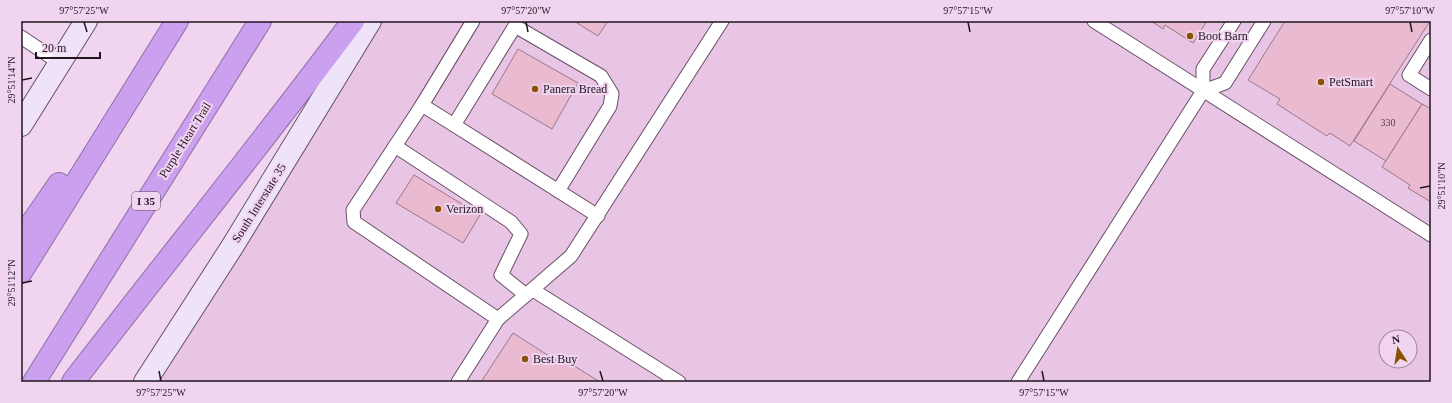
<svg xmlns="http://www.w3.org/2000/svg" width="1452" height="403" font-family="Georgia,serif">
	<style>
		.built { fill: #e8c5e5; fill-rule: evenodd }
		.building { fill: #eabad1; stroke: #9a7888 }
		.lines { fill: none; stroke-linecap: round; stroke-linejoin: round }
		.service-casing { stroke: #684f66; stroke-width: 15 }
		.secondary-casing { stroke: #684f66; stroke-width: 24 }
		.motorway-casing { stroke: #8f70a7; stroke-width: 24 }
		.service { stroke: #fff; stroke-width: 13 }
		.secondary { stroke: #efe3fa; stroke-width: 22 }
		.motorway { stroke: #cba1ef; stroke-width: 22 }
		.ticks { fill: none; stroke: #201620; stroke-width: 1.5 }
		.poi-dot { fill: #895103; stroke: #f1d4ef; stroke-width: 1.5 }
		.labels { text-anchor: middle; stroke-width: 4; stroke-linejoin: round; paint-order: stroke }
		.number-label { font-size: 10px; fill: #523f4c }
		.shield { fill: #f1d4ef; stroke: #5f4f5e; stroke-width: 1 }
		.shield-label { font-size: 11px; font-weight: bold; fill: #201620 }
		.poi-label { font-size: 12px; fill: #201620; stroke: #f1d4ef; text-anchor: start }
		.street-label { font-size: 12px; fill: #201620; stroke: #f1d4ef }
		.neatline { fill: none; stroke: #201620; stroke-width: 1.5 }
		.ticks-label { font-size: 10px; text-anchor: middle; fill: #201620 }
	</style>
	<rect width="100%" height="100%" fill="#f1d4ef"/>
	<!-- built -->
	<path class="built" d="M382 21H1431V382H157ZM1386 337H1410V361H1386Z"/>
	<!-- building -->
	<g class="building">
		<path d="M574 21H608L598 36Z"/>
		<path d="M1151 21H1207L1193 43 1165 25 1163 29Z"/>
		<path d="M1285 21H1430L1350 146 1330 133 1327 136 1277 104 1280 99 1248 80Z"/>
		<path d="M518 49 578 83 552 129 492 94Z"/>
		<path d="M1390 84 1422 104 1386 161 1354 141Z"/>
		<path d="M1422 104 1431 109V202L1408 188 1410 185 1382 167Z"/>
		<path d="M414 175 480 215 463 243 396 203Z"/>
		<path d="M513 333 557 361 560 357 600 382H481Z"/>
	</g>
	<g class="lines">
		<!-- service casing -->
		<g class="service-casing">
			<g id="service">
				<path d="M1094 21 1431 235"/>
				<path d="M21 37 60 63"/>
				<path d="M1431 40 1409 75 1431 89"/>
				<path d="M1203 91 1225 83 1264 21"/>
				<path d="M422 105 473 21"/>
				<path d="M454 125 422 105 353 210 354 222 498 319"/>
				<path d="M395 146 511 222 521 234 501 275 526 295"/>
				<path d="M558 191 610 106 612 94 601 76 515 26 454 125 598 216"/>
				<path d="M533 290 679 382"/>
				<path d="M458 382 498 319 571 256 722 21"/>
				<path d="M1018 382 1203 91V69L1234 21"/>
			</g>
		</g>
		<!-- secondary casing -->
		<g class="secondary-casing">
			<g id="secondary">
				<path d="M21 125 86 21"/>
				<path d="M145 382 232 247 370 21"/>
			</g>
		</g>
		<!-- motorway casing -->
		<g class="motorway-casing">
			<g id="motorway">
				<path d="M21 239 59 184"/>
				<path d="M21 272 177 21"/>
				<path d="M34 382 260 21"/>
				<path d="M73 382C166 261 262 143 353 21"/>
			</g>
		</g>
		<!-- service -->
		<use href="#service" class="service"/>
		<!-- secondary -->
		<use href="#secondary" class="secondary"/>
		<!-- motorway -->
		<use href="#motorway" class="motorway"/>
	</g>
	<!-- ticks -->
	<path class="ticks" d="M84 22 87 32M526 22 528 32M968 22 970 32M1410 22 1412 32M22 80 32 78M1420 188 1430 186M22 283 32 281M159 371 161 381M600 371 603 381M1042 371 1044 381"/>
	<!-- markers -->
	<g class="poi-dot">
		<circle cx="1190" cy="36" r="4"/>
		<circle cx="1321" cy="82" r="4"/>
		<circle cx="535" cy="89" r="4"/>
		<circle cx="438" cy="209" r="4"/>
		<circle cx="525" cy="359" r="4"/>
	</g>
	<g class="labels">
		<!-- number labels -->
		<g class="number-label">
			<text x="1388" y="126">330</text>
		</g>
		<!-- shield labels -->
		<rect class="shield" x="132" y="192" width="28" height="18" rx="3"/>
		<g class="shield-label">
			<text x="146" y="205">I 35</text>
		</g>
		<!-- poi labels -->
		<g class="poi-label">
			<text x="1198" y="40">Boot Barn</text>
			<text x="1329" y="86">PetSmart</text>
			<text x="543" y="93">Panera Bread</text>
			<text x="446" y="213">Verizon</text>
			<text x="533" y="363">Best Buy</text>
		</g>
		<!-- street labels -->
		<g class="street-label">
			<text transform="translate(185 140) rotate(-58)" y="4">Purple Heart Trail</text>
			<text transform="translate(259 203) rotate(-58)" y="4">South Interstate 35</text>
		</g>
	</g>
	<!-- border -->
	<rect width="1452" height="403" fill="none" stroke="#f1d4ef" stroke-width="44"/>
	<!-- north arrow -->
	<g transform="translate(1398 349) rotate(348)"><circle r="19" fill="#f1d4ef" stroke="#9d889c"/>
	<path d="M0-3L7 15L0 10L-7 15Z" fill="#895103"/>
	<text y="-6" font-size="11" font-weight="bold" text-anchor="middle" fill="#201620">N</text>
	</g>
	<!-- scale -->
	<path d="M36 52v6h64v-6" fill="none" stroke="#201620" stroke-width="2"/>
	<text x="42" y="52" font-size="12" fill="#201620" stroke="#f1d4ef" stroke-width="3" paint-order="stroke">20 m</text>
	<rect x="22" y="22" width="1408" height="359" class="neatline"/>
	<g class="ticks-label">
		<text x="84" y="14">97°57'25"W</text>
		<text x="526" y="14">97°57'20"W</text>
		<text x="968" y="14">97°57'15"W</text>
		<text x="1410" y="14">97°57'10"W</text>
		<text transform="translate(11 80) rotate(-90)" y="4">29°51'14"N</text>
		<text transform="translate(1441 186) rotate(-90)" y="4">29°51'10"N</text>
		<text transform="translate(11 283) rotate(-90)" y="4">29°51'12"N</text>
		<text x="161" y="396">97°57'25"W</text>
		<text x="603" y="396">97°57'20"W</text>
		<text x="1044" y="396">97°57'15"W</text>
	</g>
</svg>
